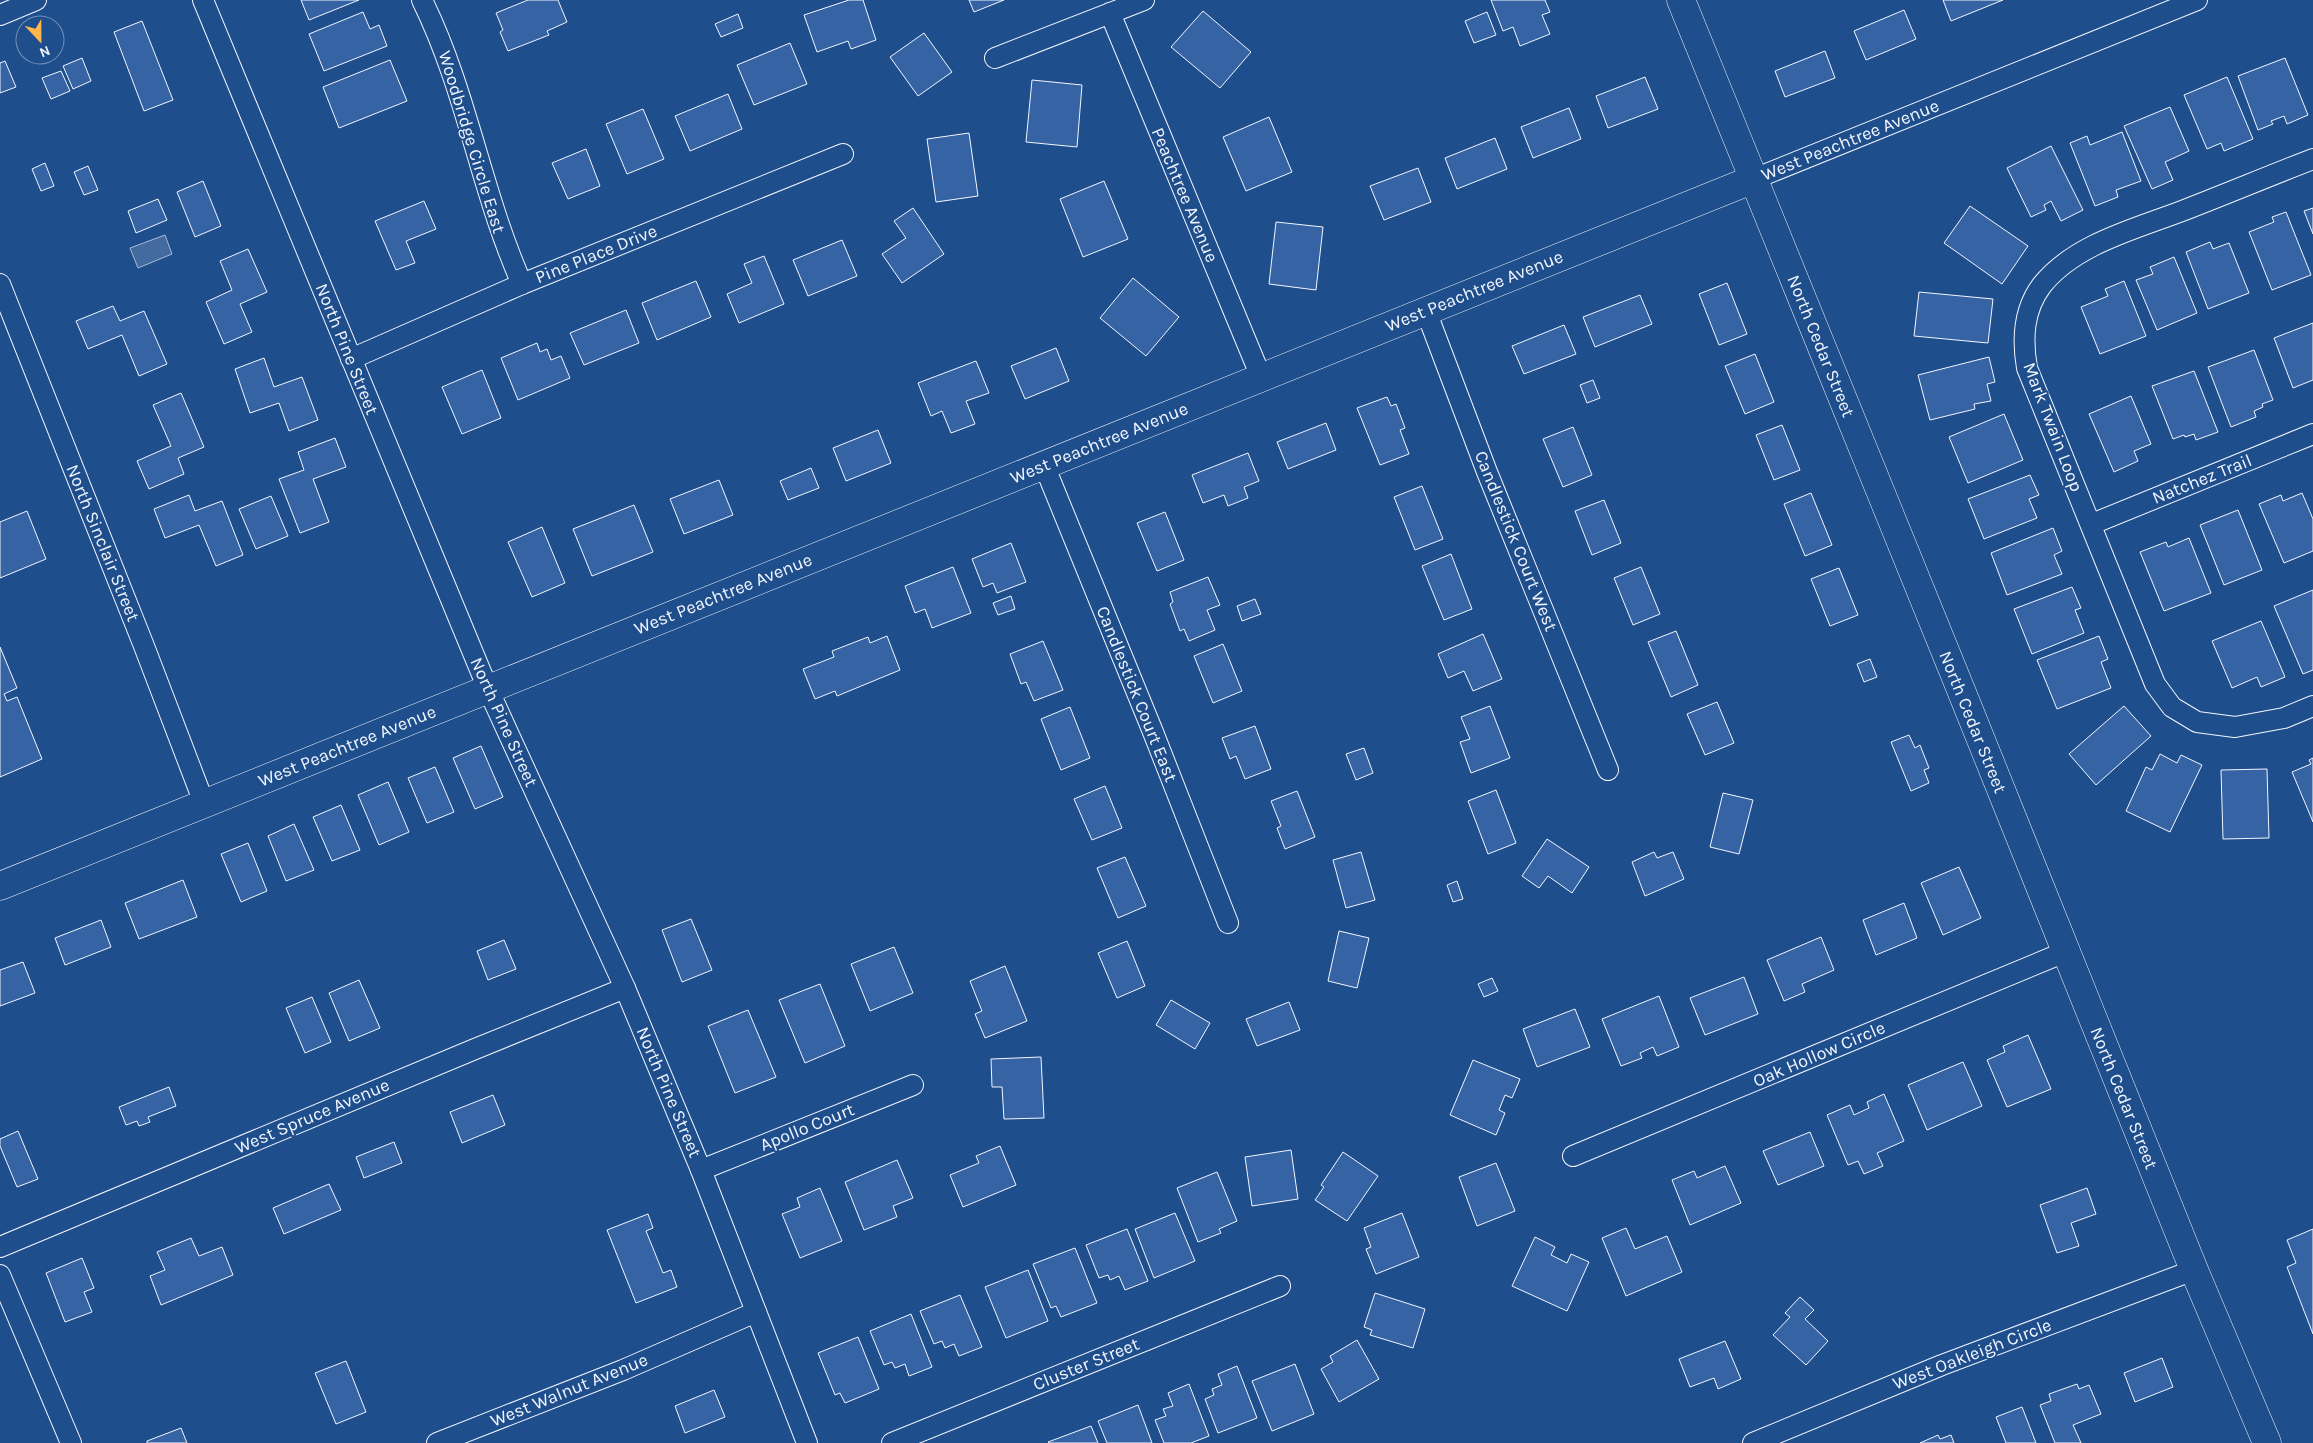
<svg xmlns="http://www.w3.org/2000/svg" width="2313" height="1443" font-family="Karla,sans-serif">
	<style>
		.water { fill: #446ba0; stroke: #a8bbd7 }
		.building { fill: #3563a3; stroke: #f2f6ff }
		.lines { fill: none; stroke-linecap: round; stroke-linejoin: round }
		.street-casing { stroke: #f2f6ff; stroke-width: 22 }
		.secondary-casing { stroke: #f2f6ff; stroke-width: 29 }
		.street { stroke: #1f4e8c; stroke-width: 20 }
		.secondary { stroke: #1f4e8c; stroke-width: 28 }
		.labels { text-anchor: middle; stroke-width: 4; stroke-linejoin: round; paint-order: stroke }
		.street-label { font-size: 18px; fill: #f2f6ff; stroke: #1f4e8c }
	</style>
	<rect width="100%" height="100%" fill="#1f4e8c"/>
	<!-- water -->
	<path class="water" d="M165 235 172 254 138 268 130 248Z"/>
	<!-- building -->
	<g class="building">
		<path d="M301 0H359L309 20Z"/>
		<path d="M528 0H558L567 22 547 31 549 35 508 51 500 32 503 30 496 13Z"/>
		<path d="M849 0H863L876 40 851 49 848 41 817 52 804 15Z"/>
		<path d="M969 0H1004L974 12Z"/>
		<path d="M1491 0H1545L1550 12 1542 15 1550 34 1520 46 1513 27 1503 31Z"/>
		<path d="M1943 0H2003L1951 21Z"/>
		<path d="M1904 10 1916 39 1866 60 1854 31Z"/>
		<path d="M1203 11 1251 52 1220 88 1171 47Z"/>
		<path d="M363 12 370 29 379 25 387 46 324 71 309 34Z"/>
		<path d="M1487 12 1496 35 1474 43 1465 21Z"/>
		<path d="M738 14 743 28 721 37 715 24Z"/>
		<path d="M142 21 173 100 144 111 114 32Z"/>
		<path d="M924 33 952 72 918 96 890 57Z"/>
		<path d="M790 43 807 84 754 105 737 65Z"/>
		<path d="M1825 51 1835 78 1785 97 1775 71Z"/>
		<path d="M82 58 91 81 73 89 63 66Z"/>
		<path d="M2285 58 2308 115 2287 124 2284 116 2271 121 2273 124 2258 130 2238 76Z"/>
		<path d="M390 60 407 101 339 128 323 87Z"/>
		<path d="M5 61 16 87 0 93V63Z"/>
		<path d="M61 71 70 91 51 99 42 78Z"/>
		<path d="M1645 77 1658 109 1608 128 1596 96Z"/>
		<path d="M2227 77 2253 139 2224 151 2221 143 2207 149 2184 95Z"/>
		<path d="M1032 80 1082 85 1077 147 1026 142Z"/>
		<path d="M728 94 742 129 690 151 675 116Z"/>
		<path d="M2170 107 2189 151 2165 162 2173 180 2152 189 2124 126Z"/>
		<path d="M1569 108 1581 139 1533 158 1521 127Z"/>
		<path d="M643 109 664 159 627 174 606 124Z"/>
		<path d="M1269 117 1292 172 1246 191 1223 137Z"/>
		<path d="M2122 132 2141 181 2116 190 2118 197 2095 206 2070 143 2087 136 2090 145Z"/>
		<path d="M969 133 978 196 936 202 927 139Z"/>
		<path d="M1495 138 1507 169 1457 189 1445 158Z"/>
		<path d="M2051 146 2083 210 2061 221 2051 201 2044 205 2046 210 2031 217 2007 168Z"/>
		<path d="M586 149 600 186 568 199 552 163Z"/>
		<path d="M45 163 54 186 41 191 32 169Z"/>
		<path d="M88 166 98 190 84 195 74 172Z"/>
		<path d="M1418 168 1431 202 1384 220 1370 186Z"/>
		<path d="M203 181 221 226 195 237 177 192Z"/>
		<path d="M1104 181 1128 239 1083 257 1060 199Z"/>
		<path d="M158 199 167 220 136 233 128 211Z"/>
		<path d="M424 201 436 229 406 241 415 263 396 270 375 221Z"/>
		<path d="M1970 206 2028 246 2002 284 1944 243Z"/>
		<path d="M913 208 944 254 902 283 882 254 906 238 894 221Z"/>
		<path d="M2313 208V234L2304 211Z"/>
		<path d="M2286 212 2311 275 2272 290 2249 232 2274 222 2272 217Z"/>
		<path d="M1276 222 1323 227 1316 290 1269 284Z"/>
		<path d="M842 240 857 276 808 296 793 260Z"/>
		<path d="M2210 242 2213 249 2229 243 2249 293 2208 309 2186 252Z"/>
		<path d="M248 249 267 292 240 304 252 332 224 344 206 302 232 290 220 261Z"/>
		<path d="M764 256 784 304 739 323 727 294 752 283 744 264Z"/>
		<path d="M2174 257 2197 313 2157 330 2136 280 2153 274 2150 267Z"/>
		<path d="M1133 278 1179 317 1146 356 1100 318Z"/>
		<path d="M696 281 711 317 657 340 642 303Z"/>
		<path d="M2124 281 2146 336 2100 354 2081 307 2108 296 2105 289Z"/>
		<path d="M1727 283 1747 334 1719 345 1699 294Z"/>
		<path d="M1919 292 1993 299 1988 343 1914 336Z"/>
		<path d="M1640 295 1652 324 1595 347 1583 317Z"/>
		<path d="M113 306 120 321 144 311 167 364 139 376 122 335 88 349 76 321Z"/>
		<path d="M626 310 639 343 584 365 570 333Z"/>
		<path d="M2313 323V380L2293 388 2274 338Z"/>
		<path d="M1564 325 1576 354 1524 374 1512 346Z"/>
		<path d="M537 343 540 352 547 349 551 360 561 356 570 378 518 400 501 358Z"/>
		<path d="M1056 348 1069 381 1025 399 1011 366Z"/>
		<path d="M2254 350 2273 400 2262 404 2263 407 2254 411 2256 417 2231 427 2208 367Z"/>
		<path d="M1755 354 1774 402 1745 414 1725 366Z"/>
		<path d="M1989 357 1995 382 1987 384 1991 401 1974 404 1975 409 1930 420 1918 375Z"/>
		<path d="M264 358 274 387 302 377 318 420 289 431 279 403 250 413 235 369Z"/>
		<path d="M976 361 989 393 966 401 975 424 951 433 942 411 931 416 918 383Z"/>
		<path d="M482 370 501 418 462 434 442 387Z"/>
		<path d="M2194 371 2218 432 2196 440 2194 434 2185 437 2184 435 2173 439 2152 386Z"/>
		<path d="M1593 380 1600 398 1587 403 1580 385Z"/>
		<path d="M181 393 204 447 178 458 184 474 149 489 137 461 171 446 153 405Z"/>
		<path d="M2131 396 2151 444 2134 451 2138 461 2114 472 2089 414Z"/>
		<path d="M1387 397 1391 406 1396 404 1405 428 1400 430 1409 454 1380 465 1357 408Z"/>
		<path d="M2004 414 2023 460 1968 483 1949 437Z"/>
		<path d="M1326 423 1336 450 1288 469 1277 442Z"/>
		<path d="M1782 425 1800 470 1774 480 1756 435Z"/>
		<path d="M1573 427 1592 475 1563 487 1543 439Z"/>
		<path d="M878 430 891 463 846 481 833 448Z"/>
		<path d="M335 438 346 467 313 479 329 522 300 533 279 479 304 470 298 452Z"/>
		<path d="M1248 453 1259 481 1244 487 1248 498 1228 506 1224 495 1203 503 1192 475Z"/>
		<path d="M811 468 819 488 788 500 780 481Z"/>
		<path d="M2030 475 2039 495 2029 499 2037 518 1984 539 1968 499Z"/>
		<path d="M719 480 733 515 684 534 670 499Z"/>
		<path d="M1422 486 1443 539 1415 550 1394 497Z"/>
		<path d="M1811 493 1832 545 1805 556 1784 504Z"/>
		<path d="M2302 493 2313 519V551L2284 563 2259 504 2281 495 2283 501Z"/>
		<path d="M189 495 195 511 222 501 243 555 216 566 199 525 165 538 154 509Z"/>
		<path d="M271 496 288 536 256 549 239 509Z"/>
		<path d="M1604 500 1621 543 1592 555 1575 511Z"/>
		<path d="M634 505 653 552 592 576 573 529Z"/>
		<path d="M2238 510 2262 570 2224 585 2200 525Z"/>
		<path d="M27 511 46 559 0 578V522Z"/>
		<path d="M1165 512 1184 560 1157 571 1137 523Z"/>
		<path d="M542 527 565 583 532 597 508 542Z"/>
		<path d="M2053 528 2062 551 2054 555 2062 574 2007 595 1991 553Z"/>
		<path d="M2189 538 2211 593 2164 611 2140 552 2166 542 2168 547Z"/>
		<path d="M1011 543 1026 582 997 593 993 583 983 587 972 559Z"/>
		<path d="M1451 554 1472 609 1444 620 1422 566Z"/>
		<path d="M953 567 971 613 932 628 925 609 915 613 905 586Z"/>
		<path d="M1641 567 1660 614 1633 625 1614 578Z"/>
		<path d="M1839 568 1858 615 1830 626 1811 579Z"/>
		<path d="M1208 577 1220 605 1207 610 1215 630 1189 641 1184 629 1180 631 1170 604 1173 602 1170 592Z"/>
		<path d="M2072 587 2081 608 2075 610 2084 633 2032 654 2014 609Z"/>
		<path d="M2313 590V670L2303 674 2274 606Z"/>
		<path d="M1011 596 1015 609 998 615 993 603Z"/>
		<path d="M1255 599 1261 614 1242 621 1237 606Z"/>
		<path d="M2261 621 2285 677 2261 687 2257 677 2232 688 2212 641Z"/>
		<path d="M1676 631 1698 685 1671 697 1648 642Z"/>
		<path d="M1483 634 1502 679 1473 691 1464 671 1448 678 1438 654Z"/>
		<path d="M887 636 900 670 837 696 835 691 815 699 803 669 834 657 832 651 868 637 870 643Z"/>
		<path d="M2099 636 2108 659 2101 662 2111 688 2057 709 2037 660Z"/>
		<path d="M1043 641 1063 690 1034 701 1026 682 1021 684 1010 654Z"/>
		<path d="M1223 644 1242 691 1213 703 1194 656Z"/>
		<path d="M0 647 17 688 4 694 7 701 17 697 42 759 0 777Z"/>
		<path d="M1870 659 1877 677 1864 682 1857 664Z"/>
		<path d="M1717 702 1734 743 1705 755 1687 714Z"/>
		<path d="M1490 706 1510 758 1471 773 1460 742 1470 739 1461 717Z"/>
		<path d="M2124 706 2151 736 2096 785 2069 754Z"/>
		<path d="M1070 707 1090 758 1061 770 1041 719Z"/>
		<path d="M1255 726 1271 769 1245 779 1236 756 1230 759 1222 738Z"/>
		<path d="M1909 735 1915 748 1920 745 1929 768 1924 770 1929 783 1911 791 1891 742Z"/>
		<path d="M481 746 503 797 475 809 453 758Z"/>
		<path d="M1364 748 1373 773 1356 780 1346 754Z"/>
		<path d="M2160 754 2177 763 2181 755 2202 765 2170 832 2126 811 2146 767 2152 770Z"/>
		<path d="M2313 758V822L2292 772 2311 764 2309 760Z"/>
		<path d="M435 767 454 812 427 823 408 778Z"/>
		<path d="M2267 769 2269 838 2223 839 2221 770Z"/>
		<path d="M388 782 409 832 379 845 358 795Z"/>
		<path d="M1105 786 1122 828 1092 840 1074 799Z"/>
		<path d="M1496 790 1516 843 1488 854 1468 801Z"/>
		<path d="M1297 791 1315 837 1285 849 1277 828 1281 826 1271 801Z"/>
		<path d="M1723 793 1753 800 1739 854 1710 847Z"/>
		<path d="M341 805 360 850 332 861 313 817Z"/>
		<path d="M294 824 314 870 286 881 268 836Z"/>
		<path d="M1547 839 1589 867 1572 893 1548 876 1539 888 1522 876Z"/>
		<path d="M248 843 267 891 241 902 221 854Z"/>
		<path d="M1361 852 1375 900 1346 908 1333 860Z"/>
		<path d="M1654 852 1657 858 1673 852 1684 879 1645 896 1632 862Z"/>
		<path d="M1125 857 1146 906 1118 918 1097 868Z"/>
		<path d="M1959 867 1981 918 1943 935 1921 883Z"/>
		<path d="M183 880 197 917 139 939 125 903Z"/>
		<path d="M1457 881 1463 899 1453 902 1447 885Z"/>
		<path d="M1904 903 1917 938 1876 955 1863 920Z"/>
		<path d="M691 919 712 970 682 982 662 930Z"/>
		<path d="M101 920 111 947 65 965 55 938Z"/>
		<path d="M1339 931 1369 938 1357 988 1328 981Z"/>
		<path d="M1821 937 1834 970 1802 984 1805 992 1784 1001 1767 960Z"/>
		<path d="M504 940 516 969 488 980 477 951Z"/>
		<path d="M1127 941 1145 986 1117 998 1098 953Z"/>
		<path d="M894 947 913 993 870 1011 851 964Z"/>
		<path d="M23 962 35 993 0 1006V970Z"/>
		<path d="M1005 966 1027 1021 985 1038 975 1014 982 1011 970 981Z"/>
		<path d="M1744 977 1758 1014 1705 1035 1690 998Z"/>
		<path d="M1492 978 1498 991 1484 997 1478 984Z"/>
		<path d="M359 980 380 1028 349 1041 329 993Z"/>
		<path d="M820 984 845 1046 805 1063 779 1000Z"/>
		<path d="M1659 996 1679 1047 1657 1056 1653 1047 1640 1053 1642 1058 1621 1066 1602 1019Z"/>
		<path d="M312 997 331 1042 305 1053 286 1008Z"/>
		<path d="M1171 1000 1210 1023 1195 1049 1156 1025Z"/>
		<path d="M1289 1002 1300 1030 1257 1046 1246 1019Z"/>
		<path d="M1575 1009 1590 1047 1537 1067 1523 1029Z"/>
		<path d="M748 1010 776 1077 735 1093 708 1026Z"/>
		<path d="M2028 1035 2051 1089 2007 1107 1987 1060 2005 1052 2003 1046Z"/>
		<path d="M1041 1057 1044 1118 1004 1119 1002 1087H992L991 1059Z"/>
		<path d="M1473 1060 1520 1079 1512 1098 1505 1095 1499 1110 1505 1113 1496 1135 1450 1115Z"/>
		<path d="M1963 1062 1982 1106 1927 1130 1908 1085Z"/>
		<path d="M169 1087 176 1106 148 1117 150 1122 139 1126 137 1121 126 1125 119 1107Z"/>
		<path d="M1884 1094 1904 1141 1877 1153 1883 1166 1864 1174 1858 1161 1848 1165 1827 1115 1850 1105 1854 1115 1869 1108 1867 1102Z"/>
		<path d="M493 1095 505 1125 462 1143 450 1112Z"/>
		<path d="M18 1131 38 1179 17 1187 0 1146V1139Z"/>
		<path d="M1810 1132 1824 1166 1778 1185 1763 1151Z"/>
		<path d="M394 1142 402 1163 364 1178 356 1157Z"/>
		<path d="M1000 1146 1016 1185 963 1207 950 1175 979 1163 976 1156Z"/>
		<path d="M1291 1150 1298 1199 1252 1206 1245 1157Z"/>
		<path d="M1343 1152 1378 1176 1347 1221 1315 1200 1324 1187 1321 1185Z"/>
		<path d="M897 1160 913 1198 893 1206 897 1217 864 1230 845 1182Z"/>
		<path d="M1496 1163 1515 1211 1477 1226 1459 1177Z"/>
		<path d="M1725 1166 1741 1203 1690 1225 1672 1180 1694 1171 1697 1178Z"/>
		<path d="M1217 1172 1237 1221 1219 1229 1221 1233 1198 1242 1177 1188Z"/>
		<path d="M329 1184 341 1210 284 1234 273 1208Z"/>
		<path d="M820 1188 842 1241 800 1258 782 1214 800 1207 797 1198Z"/>
		<path d="M2087 1188 2096 1214 2071 1223 2079 1246 2057 1253 2040 1205Z"/>
		<path d="M1175 1213 1195 1261 1154 1278 1135 1229Z"/>
		<path d="M1402 1213 1419 1257 1376 1274 1366 1249 1371 1247 1364 1228Z"/>
		<path d="M648 1214 653 1228 646 1231 663 1273 671 1270 677 1287 636 1303 607 1230Z"/>
		<path d="M1626 1228 1635 1249 1667 1236 1682 1272 1626 1296 1602 1238Z"/>
		<path d="M1127 1229 1148 1281 1125 1290 1119 1276 1110 1280 1108 1275 1099 1278 1086 1245Z"/>
		<path d="M2313 1229V1334L2287 1267 2296 1263 2287 1240Z"/>
		<path d="M1535 1237 1555 1247 1551 1255 1567 1263 1571 1254 1589 1262 1567 1311 1512 1286Z"/>
		<path d="M191 1238 199 1256 222 1247 233 1275 161 1305 150 1276 165 1270 157 1252Z"/>
		<path d="M1075 1248 1097 1303 1061 1317 1056 1306 1051 1308 1033 1264Z"/>
		<path d="M82 1258 94 1288 84 1292 92 1312 65 1322 46 1273Z"/>
		<path d="M1028 1270 1048 1321 1006 1338 985 1287Z"/>
		<path d="M1375 1293 1425 1309 1413 1348 1370 1335 1372 1330 1364 1327Z"/>
		<path d="M960 1295 982 1347 959 1356 954 1344 945 1348 942 1341 934 1344 920 1311Z"/>
		<path d="M1800 1297 1814 1310 1805 1319 1828 1341 1806 1365 1773 1335 1790 1317 1785 1313Z"/>
		<path d="M911 1314 932 1367 909 1376 905 1364 895 1368 892 1362 884 1365 870 1331Z"/>
		<path d="M858 1337 879 1389 845 1403 840 1393 835 1395 818 1353Z"/>
		<path d="M1357 1340 1379 1379 1339 1402 1321 1369 1333 1362 1330 1356Z"/>
		<path d="M1725 1341 1741 1379 1718 1389 1714 1378 1690 1387 1679 1359Z"/>
		<path d="M2162 1358 2173 1387 2135 1402 2124 1373Z"/>
		<path d="M346 1361 366 1412 336 1424 315 1373Z"/>
		<path d="M1295 1364 1314 1414 1272 1431 1252 1381Z"/>
		<path d="M1237 1366 1257 1418 1218 1433 1205 1399 1214 1395 1212 1389 1222 1385 1218 1374Z"/>
		<path d="M1189 1384 1209 1436 1191 1443H1164L1155 1420 1166 1416 1163 1409 1173 1406 1168 1393Z"/>
		<path d="M2077 1384 2079 1389 2089 1385 2101 1414 2073 1425 2081 1443H2055L2040 1405 2051 1401 2049 1394Z"/>
		<path d="M714 1390 725 1417 685 1433 675 1406Z"/>
		<path d="M1138 1405 1152 1443H1107L1098 1421Z"/>
		<path d="M2022 1407 2036 1443H2006L1996 1417Z"/>
		<path d="M1091 1426 1098 1443H1049L1048 1442Z"/>
		<path d="M181 1428 187 1443H147V1441Z"/>
		<path d="M1938 1435 1940 1439 1951 1435 1954 1443H1920Z"/>
	</g>
	<g class="lines">
		<!-- street casing -->
		<g class="street-casing">
			<g id="street">
				<path d="M203 0 488 689 625 988 701 1170 807 1443"/>
				<path d="M422 0C467 91 481 192 522 284"/>
				<path d="M1110 13 1261 377"/>
				<path d="M0 15 36 0"/>
				<path d="M995 58 1144 0"/>
				<path d="M2313 159C2269 176 2226 194 2182 211 2135 229 2075 244 2042 285 2023 310 2022 339 2027 368L2155 684 2172 707 2197 722 2235 727 2284 718 2313 706"/>
				<path d="M1754 179 2197 0"/>
				<path d="M0 284 144 646 204 803"/>
				<path d="M1426 311 1487 472 1608 770"/>
				<path d="M351 359 522 284 843 154"/>
				<path d="M1044 465 1153 732 1228 923"/>
				<path d="M2092 524 2313 434"/>
				<path d="M1573 1156 2065 952"/>
				<path d="M701 1170 913 1085"/>
				<path d="M0 1247 475 1049 625 988"/>
				<path d="M0 1275 71 1443"/>
				<path d="M437 1443 623 1370 756 1312"/>
				<path d="M892 1443 1280 1286"/>
				<path d="M1753 1443 1942 1365 2194 1270"/>
			</g>
		</g>
		<!-- secondary casing -->
		<g class="secondary-casing">
			<g id="secondary">
				<path d="M1681 0 1963 695 2194 1270 2267 1443"/>
				<path d="M0 886 1754 179"/>
			</g>
		</g>
		<!-- street -->
		<use href="#street" class="street"/>
		<!-- secondary -->
		<use href="#secondary" class="secondary"/>
	</g>
	<g class="labels">
		<!-- street labels -->
		<g class="street-label">
			<text transform="translate(1850 140) rotate(-22)" y="6">West Peachtree Avenue</text>
			<text transform="translate(472 142) rotate(73)" y="6">Woodbridge Circle East</text>
			<text transform="translate(1185 195) rotate(67)" y="6">Peachtree Avenue</text>
			<text transform="translate(596 254) rotate(-22)" y="6">Pine Place Drive</text>
			<text transform="translate(1474 291) rotate(-22)" y="6">West Peachtree Avenue</text>
			<text transform="translate(1821 346) rotate(68)" y="6">North Cedar Street</text>
			<text transform="translate(347 349) rotate(68)" y="6">North Pine Street</text>
			<text transform="translate(2053 427) rotate(69)" y="6">Mark Twain Loop</text>
			<text transform="translate(1099 443) rotate(-22)" y="6">West Peachtree Avenue</text>
			<text transform="translate(2202 479) rotate(-22)" y="6">Natchez Trail</text>
			<text transform="translate(1516 541) rotate(68)" y="6">Candlestick Court West</text>
			<text transform="translate(103 543) rotate(68)" y="6">North Sinclair Street</text>
			<text transform="translate(723 594) rotate(-22)" y="6">West Peachtree Avenue</text>
			<text transform="translate(1137 694) rotate(68)" y="6">Candlestick Court East</text>
			<text transform="translate(504 722) rotate(66)" y="6">North Pine Street</text>
			<text transform="translate(1973 722) rotate(68)" y="6">North Cedar Street</text>
			<text transform="translate(347 746) rotate(-22)" y="6">West Peachtree Avenue</text>
			<text transform="translate(1819 1054) rotate(-23)" y="6">Oak Hollow Circle</text>
			<text transform="translate(669 1092) rotate(67)" y="6">North Pine Street</text>
			<text transform="translate(2124 1098) rotate(68)" y="6">North Cedar Street</text>
			<text transform="translate(312 1116) rotate(-23)" y="6">West Spruce Avenue</text>
			<text transform="translate(807 1127) rotate(-22)" y="6">Apollo Court</text>
			<text transform="translate(1972 1354) rotate(-21)" y="6">West Oakleigh Circle</text>
			<text transform="translate(1086 1364) rotate(-22)" y="6">Cluster Street</text>
			<text transform="translate(569 1390) rotate(-22)" y="6">West Walnut Avenue</text>
		</g>
	</g>
	<!-- north arrow -->
	<g transform="translate(40 40) rotate(158)"><circle r="24" fill="#1f4e8c" stroke="#7391ba"/>
	<path d="M0-4L9 19L0 12L-9 19Z" fill="#ffb74d"/>
	<text y="-8" font-size="14" font-weight="bold" text-anchor="middle" fill="#f2f6ff">N</text>
	</g>
</svg>
